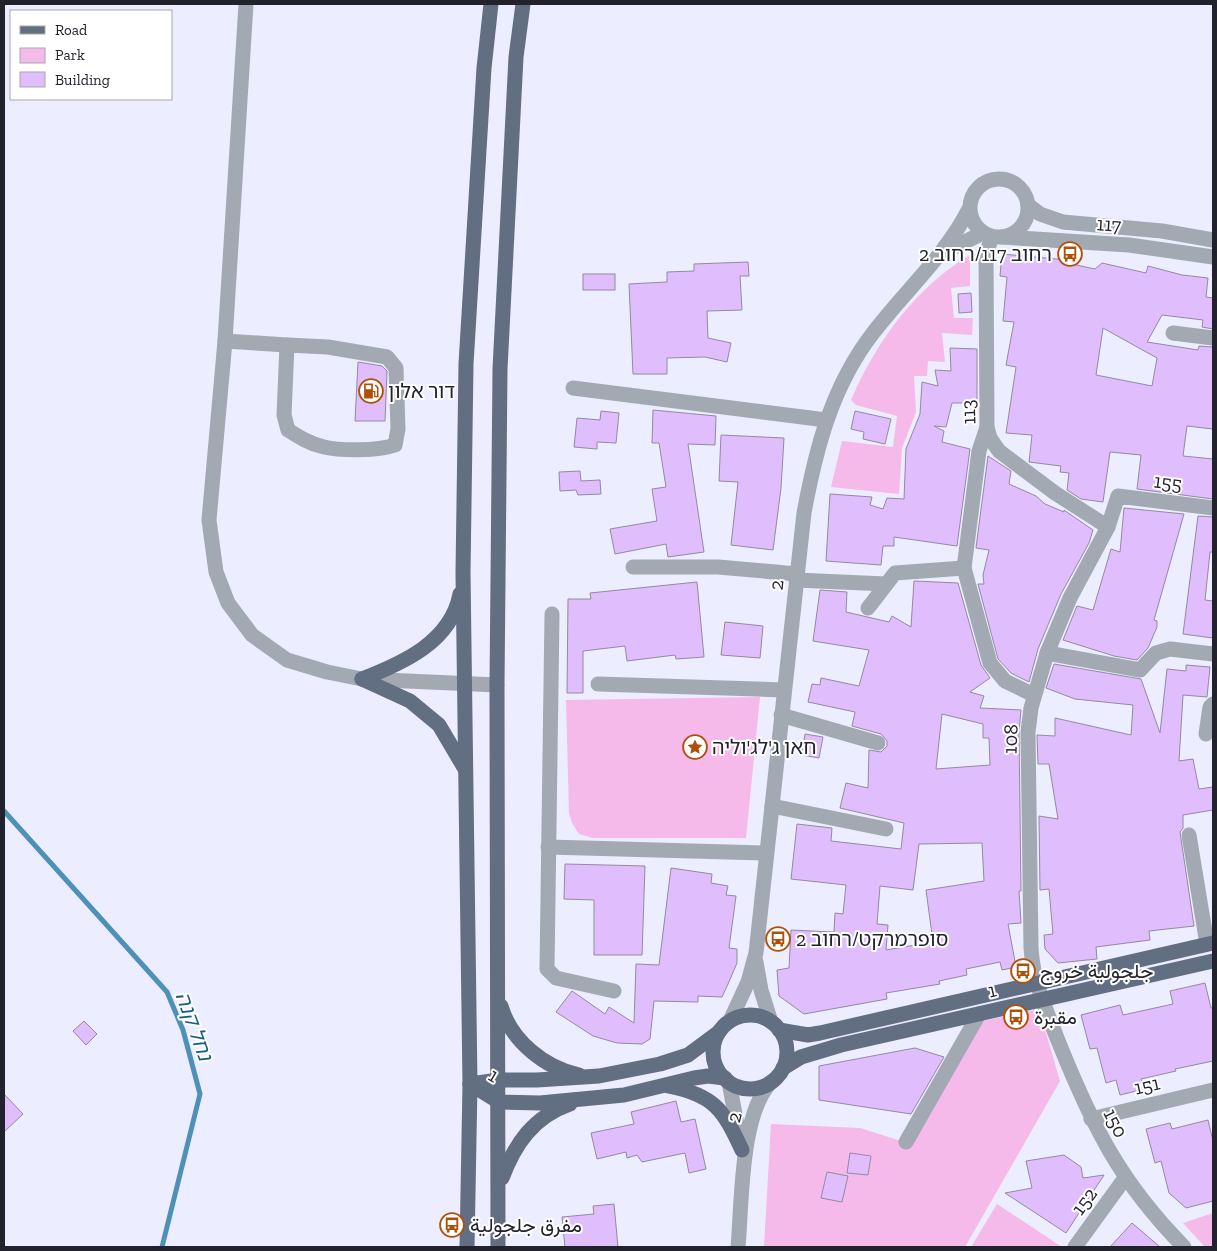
<svg xmlns="http://www.w3.org/2000/svg" width="1217" height="1251" font-family="'Zilla Slab',Vazirmatn,'Noto Sans Hebrew',serif">
	<style>
		.green { fill: #f5bae9 }
		.lines { fill: none; stroke-linecap: round; stroke-linejoin: round }
		.stream { stroke: #4e91b8; stroke-width: 5 }
		.building { fill: #e0befd; stroke: #9588a1; fill-rule: evenodd }
		.minor { stroke: #a2a9b3; stroke-width: 15 }
		.major { stroke: #626e81; stroke-width: 15 }
		.labels { text-anchor: middle; stroke-width: 4; stroke-linejoin: round; paint-order: stroke }
		.street-label { font-size: 20px; fill: #22222d; stroke: #fff }
		.poi-label { font-size: 20px; fill: #22222d; stroke: #fff; text-anchor: start }
		.water-label { font-size: 21px; font-style: italic; fill: #175f81; stroke: #fff }
	</style>
	<rect width="100%" height="100%" fill="#ecedfe"/>
	<!-- green -->
	<g class="green">
		<path d="M970 255V286L951 288 954 318H973L972 335 942 333 945 362 928 361 927 376H914L916 412 902 448 899 494 831 487 842 441 893 447 897 416 856 405 851 400C876 342 916 287 970 255Z"/>
		<path d="M760 697 746 838H593L579 834 572 823 569 813 566 700Z"/>
		<path d="M1039 1009 1060 1081 965 1247H764L771 1124 860 1128 901 1141 983 1021Z"/>
		<path d="M997 1204 1062 1247H971Z"/>
		<path d="M1213 1213V1247H1205L1183 1223Z"/>
	</g>
	<g class="lines">
		<!-- stream -->
		<path class="stream" d="M4 811 167 992 183 1030 200 1094 162 1247"/>
	</g>
	<!-- building -->
	<g class="building">
		<path d="M1002 254 1067 260V263L1095 269 1102 263 1146 273 1148 266 1182 275 1208 278 1206 297 1213 298V329L1202 327 1203 320 1162 315 1147 342 1198 350 1199 346 1213 347V429L1187 426 1183 456 1213 459V499L1137 489 1141 455 1110 452 1103 502 1081 499 1067 490 1069 473 1060 472 1061 466 1029 462 1032 435 1006 433 1016 367 1006 365 1014 322 1003 321 1007 277 1000 276ZM1103 328 1157 358 1152 386 1096 375Z"/>
		<path d="M748 262 749 276H740L742 310 707 311 708 338 731 343 727 362 705 357 667 358V374H633L629 284 667 282V272L694 271V264Z"/>
		<rect x="583" y="274" width="32" height="16"/>
		<path d="M971 293 972 312 959 313 958 294Z"/>
		<path d="M950 348 977 349V403H952L946 427 934 426 944 431 942 442 970 449 957 546 894 537V546H883L881 565 826 561 830 494 872 497 870 505 883 509 887 498 904 499 906 449 920 414 922 382 938 386 935 370 951 371Z"/>
		<path d="M358 362 382 366 387 371 385 421H355Z"/>
		<path d="M653 410 716 416 715 445 688 444 704 552 668 557 666 544 615 554 610 529 657 521 652 489 666 487 659 443H652Z"/>
		<path d="M601 411 619 413 616 443 597 442V449L574 447 577 418 600 420Z"/>
		<path d="M855 411 891 419 885 444 863 439 864 432 851 429Z"/>
		<path d="M721 435 784 438 781 488 773 550 731 545 738 482 719 481Z"/>
		<path d="M988 456 1011 471 1009 484 1036 496 1045 504 1064 512V510L1093 530 1089 543 1061 594 1038 649 1029 682 1011 673 998 659 978 584H984L983 575 989 550 976 548Z"/>
		<path d="M580 471 581 481 600 480 601 494 578 495 576 490 560 491 559 472Z"/>
		<path d="M1124 508 1184 514 1154 620 1157 621V627L1148 648 1137 660 1114 656 1063 640 1077 606 1093 610 1111 549 1120 552Z"/>
		<path d="M1198 516 1213 517V552H1210L1205 600 1213 601V638L1183 634Z"/>
		<path d="M914 581 958 583 981 665 990 678 970 692 984 696 980 708 1021 710 1019 732 1021 891H1019L1021 923 1008 924 1016 967 1002 970 1000 962 966 969 967 975 939 981 940 984 886 993 887 999 804 1014 779 996 777 970 789 968 791 930 834 932 835 913 843 914 846 885 791 879 797 824 832 828 831 841 901 849 904 823 840 808 846 783 868 788 869 750 881 752 887 746V741L881 734 852 726 855 712 808 702 812 684 820 685 821 678 859 686 869 650 813 641 820 590 847 592 846 612 889 622 892 616 911 627ZM942 714 983 724V738H989L990 765 936 769ZM982 843 984 881 926 890 933 942 886 950 888 925 877 924 880 886 913 890 919 844Z"/>
		<path d="M697 582 704 657 676 659 675 655 627 661 625 646 583 651V693H567L568 599H591L590 593Z"/>
		<path d="M725 622 763 626 760 658 721 655Z"/>
		<path d="M1054 664 1141 679 1160 733 1167 669 1186 671V665L1210 667 1207 697 1183 695 1179 761 1193 759 1199 789 1213 787V810L1183 815V828L1180 832 1194 926 1149 931 1150 940 1096 947 1097 959 1058 963 1045 949 1044 935 1053 934 1049 889 1040 890 1039 816 1058 819 1049 764H1038L1037 735 1055 736V718L1131 735 1133 705 1075 699 1046 688Z"/>
		<path d="M805 734 823 737 819 758 802 755Z"/>
		<path d="M565 864 645 866 642 955H594V900L564 899Z"/>
		<path d="M671 868 712 874 711 883 728 886 726 895 736 896 729 948 737 949V963L728 984 722 997 698 996V1002L654 1001 650 1039 642 1044 617 1043 593 1036 556 1012 572 991 605 1014 609 1007 634 1023 636 964 659 965Z"/>
		<path d="M1205 983 1211 1008H1213V1061L1175 1069 1176 1071 1141 1079 1144 1089 1120 1095 1116 1080 1106 1083 1097 1048 1090 1049 1081 1015 1120 1005 1123 1015 1173 1004 1170 991Z"/>
		<path d="M84 1021 97 1034 86 1045 73 1031Z"/>
		<path d="M915 1048 944 1057 911 1114 819 1100V1066Z"/>
		<path d="M4 1094 23 1114 4 1132Z"/>
		<path d="M676 1101 681 1122 695 1119 706 1169 689 1173 685 1153 642 1162 637 1155 627 1158 626 1152 597 1159 591 1133 634 1124 631 1112Z"/>
		<path d="M1208 1120 1213 1141V1201L1186 1208 1169 1193 1161 1161 1155 1163 1146 1129 1170 1123 1172 1129Z"/>
		<path d="M850 1153 871 1156 868 1175 847 1173Z"/>
		<path d="M1064 1155 1081 1167 1083 1178 1104 1175 1066 1233 1005 1193 1032 1188 1026 1161Z"/>
		<path d="M827 1172 848 1176 842 1202 821 1198Z"/>
		<path d="M614 1204 618 1247H565L562 1217 594 1214 593 1206Z"/>
		<path d="M1132 1223 1160 1247H1110Z"/>
	</g>
	<g class="lines">
		<!-- minor -->
		<g class="minor">
			<path d="M246 4 225 341 209 520 216 572 228 603 252 635 287 660 327 672 362 679 497 685"/>
			<circle cx="999" cy="208" r="29"/>
			<path d="M1028 205 1040 214 1063 222 1162 231 1213 240"/>
			<path d="M992 237 986 254 987 427 990 438 999 451 1055 493 1108 527"/>
			<path d="M1002 237 1129 245 1213 257"/>
			<path d="M946 251 983 233"/>
			<path d="M1173 333 1213 338"/>
			<path d="M225 341 287 345"/>
			<path d="M287 345 328 347 387 357 396 368 398 429 395 445C378 451 341 451 324 447 310 444 299 437 288 430L284 415Z"/>
			<path d="M573 388 826 420"/>
			<path d="M987 427 979 451 964 568 990 663 1005 681 1034 695"/>
			<path d="M633 567H718L797 574"/>
			<path d="M796 580 886 584"/>
			<path d="M868 608 895 573 964 568"/>
			<path d="M552 614 547 969 556 978 614 991"/>
			<path d="M1047 653 1140 670 1156 653 1170 649 1213 654"/>
			<path d="M598 684 784 690"/>
			<path d="M781 715 878 743"/>
			<path d="M1206 734 1210 707 1213 704"/>
			<path d="M772 806 886 829"/>
			<path d="M1189 835 1207 944"/>
			<path d="M548 847 766 853"/>
			<path d="M756 962 761 990 771 1022"/>
			<path d="M730 1021 748 982 756 953 804 513C816 448 832 386 873 333 905 291 945 256 969 209"/>
			<path d="M729 1082 741 1146"/>
			<path d="M1091 1119 1213 1090"/>
			<path d="M906 1142 979 1014"/>
			<path d="M738 1247C742 1204 740 1114 771 1082"/>
			<path d="M1075 1247 1125 1178"/>
			<path d="M1184 1247C1120 1182 1093 1127 1059 1043 1047 1012 1033 982 1031 948L1028 732 1031 708 1047 653 1070 598 1108 527 1118 496 1213 508"/>
		</g>
		<!-- major -->
		<g class="major">
			<path d="M362 679C403 663 451 642 460 594"/>
			<path d="M362 679 410 701 439 725 465 769"/>
			<path d="M501 1006C511 1041 545 1068 579 1075"/>
			<circle cx="750" cy="1052" r="37"/>
			<path d="M779 1030 808 1035 820 1033 1213 943"/>
			<path d="M783 1068 801 1057 841 1045 1213 961"/>
			<path d="M470 1084 499 1102 540 1103 624 1095 694 1078 708 1076 725 1078"/>
			<path d="M470 1084 499 1080H537L599 1076 660 1064 688 1055 719 1032"/>
			<path d="M668 1086C714 1095 723 1109 742 1150"/>
			<path d="M502 1178C515 1144 533 1117 570 1104"/>
			<path d="M467 1247 470 1084 463 573 466 364 484 68 491 4"/>
			<path d="M498 1247 497 685 500 369 516 57 523 4"/>
		</g>
	</g>
	<!-- icons -->
	<defs>
		<g id="bus-ring" transform="scale(1.25)"><circle r="9.5" fill="#fff" stroke="#b04f08" stroke-width="1.5"/><path d="M-5-6H5V4H4V6H2V4H-2V6H-4V4H-5ZM-3.5-4V0h7V-4ZM-3.5 1.2v1.5H-2V1.2ZM2 1.2v1.5H3.5V1.2Z" fill="#b04f08"/></g>
		<g id="fuel-ring" transform="scale(1.25)"><circle r="9.5" fill="#fff" stroke="#b04f08" stroke-width="1.5"/><path d="M-5.5-6h7V0h2V4h1.3V-2.5L3-4.5l.8-.8L6-3V5H2.5V1h-1V6h-7ZM-4.2-4.7v3.2H.2V-4.7Z" fill="#b04f08"/></g>
		<g id="sight-ring" transform="scale(1.25)"><circle r="9.5" fill="#fff" stroke="#b04f08" stroke-width="1.5"/><path d="M0-6L1.8-2.2L6-1.7L2.9 1.2L3.7 5.4L0 3.3L-3.7 5.4L-2.9 1.2L-6-1.7L-1.8-2.2Z" fill="#b04f08"/></g>
	</defs>
	<g fill-rule="evenodd">
		<use href="#bus-ring" x="1070" y="254"/>
		<use href="#fuel-ring" x="371" y="391"/>
		<use href="#sight-ring" x="695" y="747"/>
		<use href="#bus-ring" x="778" y="939"/>
		<use href="#bus-ring" x="1023" y="971"/>
		<use href="#bus-ring" x="1016" y="1017"/>
		<use href="#bus-ring" x="452" y="1225"/>
	</g>
	<g class="labels">
		<!-- street labels -->
		<g class="street-label">
			<text transform="translate(1109 224) rotate(4)" y="7">117</text>
			<text transform="translate(968 412) rotate(-92)" y="7">113</text>
			<text transform="translate(1168 482) rotate(7)" y="7">155</text>
			<text transform="translate(776 585) rotate(-84)" y="7">2</text>
			<text transform="translate(1010 739) rotate(-88)" y="7">108</text>
			<text transform="translate(992 990) rotate(-13)" y="7">1</text>
			<text transform="translate(494 1075) rotate(31)" y="7">1</text>
			<text transform="translate(1147 1085) rotate(-13)" y="7">151</text>
			<text transform="translate(734 1117) rotate(-76)" y="7">2</text>
			<text transform="translate(1116 1123) rotate(63)" y="7">150</text>
			<text transform="translate(1084 1201) rotate(-54)" y="7">152</text>
		</g>
		<!-- poi labels -->
		<g class="poi-label">
			<text x="1052" y="261" text-anchor="end">רחוב 117/רחוב 2</text>
			<text x="388" y="398">דור אלון</text>
			<text x="712" y="754">חאן ג'לג'וליה</text>
			<text x="796" y="946">סופרמרקט/רחוב 2</text>
			<text x="1040" y="978">جلجولية خروج</text>
			<text x="1034" y="1024">مقبرة</text>
			<text x="470" y="1232">مفرق جلجولية</text>
		</g>
		<!-- water labels -->
		<g class="water-label">
			<text transform="translate(194 1026) rotate(70)" y="7">נחל קנה</text>
		</g>
	</g>
	<!-- border -->
	<rect width="1217" height="1251" fill="none" stroke="#22222d" stroke-width="10"/>
	<!-- legend -->
	<rect x="10" y="10" width="162" height="90" fill="#ffffff" stroke="#a7a7ab"/>
	<rect x="20" y="26" width="25" height="8" fill="#626e81" stroke="#a7a7ab"/>
	<text x="55" y="35" font-size="15" fill="#22222d">Road</text>
	<rect x="20" y="48" width="25" height="15" fill="#f5bae9" stroke="#a7a7ab"/>
	<text x="55" y="60" font-size="15" fill="#22222d">Park</text>
	<rect x="20" y="72" width="25" height="15" fill="#e0befd" stroke="#a7a7ab"/>
	<text x="55" y="85" font-size="15" fill="#22222d">Building</text>
</svg>
